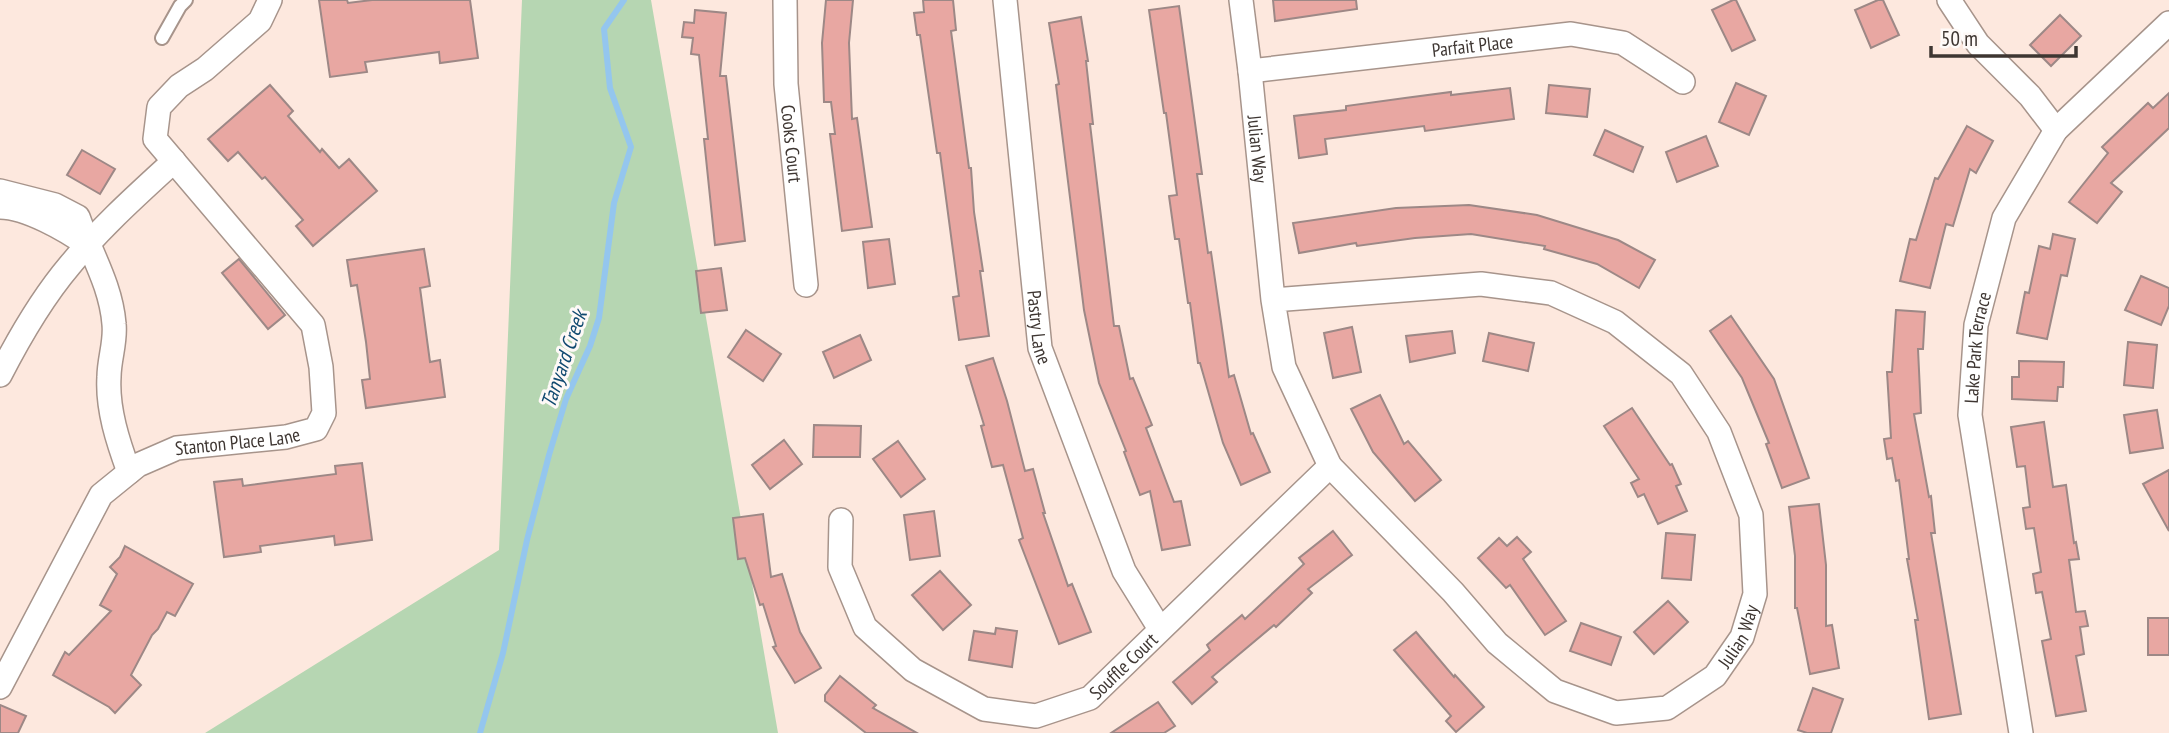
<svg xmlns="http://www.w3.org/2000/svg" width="2169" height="733" font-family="'PT Sans Narrow',sans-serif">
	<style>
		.green { fill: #b6d6b2 }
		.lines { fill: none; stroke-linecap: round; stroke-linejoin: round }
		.stream { stroke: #94c6ee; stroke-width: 6 }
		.building { fill: #e8a7a2; stroke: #9d8886; stroke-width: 2 }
		.lane-casing { stroke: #a7948b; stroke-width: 16 }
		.street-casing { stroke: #a7948b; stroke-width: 26 }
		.lane { stroke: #fff; stroke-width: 12 }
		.street { stroke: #fff; stroke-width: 23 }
		.labels { text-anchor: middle; stroke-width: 6; stroke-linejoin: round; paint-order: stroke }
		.street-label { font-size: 19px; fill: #3e3632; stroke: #fef9f7 }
		.water-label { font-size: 21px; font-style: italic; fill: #104970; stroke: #fef9f7 }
	</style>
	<rect width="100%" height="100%" fill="#fde8de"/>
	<!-- green -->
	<path class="green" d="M522 0H651L778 733H205L499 550Z"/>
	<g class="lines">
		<!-- stream -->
		<path class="stream" d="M480 733 503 653 527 540 549 455 566 399 590 346 599 318 614 203 631 147 610 88 604 29 624 0"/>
	</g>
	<!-- building -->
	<g class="building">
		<path d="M319 0H347L348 3 372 0H470L478 58 440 63 439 52 365 62 367 72 330 77Z"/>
		<path d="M826 0H853L849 43 852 119 857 118 872 227 842 231 830 134H835L831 102H824L822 43Z"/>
		<path d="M923 0H953L956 30 951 31 969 168H971L974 212 983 271H980L989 336 959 340 953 297 959 296 940 153H937L920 35H917L914 13 924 12Z"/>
		<path d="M1273 0H1356L1357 9 1275 21Z"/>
		<path d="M1733 0H1736L1755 40 1732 51 1712 10Z"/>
		<path d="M1878 0H1883L1899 35 1871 48 1855 10Z"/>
		<path d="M1179 6 1202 174H1197L1208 253 1211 252 1229 377 1234 375 1251 434 1253 433 1270 472 1241 485 1223 443 1200 363H1198L1190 303H1188L1179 239H1175L1169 196 1177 195 1166 113H1164L1149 10Z"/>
		<path d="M695 10 726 13 720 76H726L745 241 715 245 704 139H708L699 55 691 54 693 38 682 37 684 22 694 23Z"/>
		<path d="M2060 15 2081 36 2051 66 2030 45Z"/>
		<path d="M1081 17 1088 61H1086L1093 124H1090L1114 326H1119L1130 379 1133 378 1152 425 1146 428 1174 502 1181 501 1190 545 1162 550 1150 491 1140 495 1124 452 1126 451 1099 383 1084 310 1056 85 1059 84 1049 23Z"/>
		<path d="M1736 83 1766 96 1749 135 1719 122Z"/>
		<path d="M270 85 293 111 288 116 320 152 322 149 339 168 349 159 377 191 313 246 296 226 303 220 265 177 262 179 238 152 228 161 208 139Z"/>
		<path d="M1549 85 1590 89 1587 117 1546 113Z"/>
		<path d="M1510 88 1514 119 1425 131 1424 126 1325 139 1327 154 1299 158 1294 116 1346 110V106L1405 98 1451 92V95Z"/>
		<path d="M2169 93V128L2111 183 2122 192 2097 223 2069 202 2108 153 2102 147 2148 103 2153 108Z"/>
		<path d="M1967 126 1993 141 1976 173 1970 169 1953 226 1946 224 1930 288 1900 281 1910 239 1916 240 1935 178 1938 179Z"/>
		<path d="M1605 130 1643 147 1633 172 1594 155Z"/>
		<path d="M1706 136 1718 166 1677 182 1666 152Z"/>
		<path d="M82 150 115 169 100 194 67 175Z"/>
		<path d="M1469 205 1537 215 1618 240 1655 260 1639 288 1597 264 1544 249 1545 246 1471 234 1415 238 1357 246 1356 243 1299 253 1293 223 1396 208Z"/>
		<path d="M2053 234 2075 239 2067 276 2061 275 2047 339 2017 333 2025 292 2029 293 2039 246 2050 249Z"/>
		<path d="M889 239 895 284 868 288 863 242Z"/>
		<path d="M424 249 430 286 420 288 430 362 440 360 445 397 366 408 362 380 370 379 366 342 357 285 351 286 347 260Z"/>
		<path d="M239 259 285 315 268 329 222 273Z"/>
		<path d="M721 268 727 310 701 313 696 271Z"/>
		<path d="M2141 276 2169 288V306L2161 325 2125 310Z"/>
		<path d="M1896 310 1925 312 1923 349H1918L1921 413 1914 414 1929 497 1931 496 1935 533H1931L1961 714 1929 719 1915 620H1918L1907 559H1909L1899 480 1896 481 1892 458 1887 459 1884 439 1891 438 1887 372H1892Z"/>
		<path d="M1731 316 1774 379 1809 478 1782 488 1766 444 1769 443 1742 378 1710 331Z"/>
		<path d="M1352 327 1361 372 1333 378 1324 333Z"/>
		<path d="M746 330 781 354 763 381 728 357Z"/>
		<path d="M1452 331 1455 353 1410 362 1406 336Z"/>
		<path d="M1489 333 1534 343 1528 371 1483 361Z"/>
		<path d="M860 335 871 360 834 378 823 352Z"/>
		<path d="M2128 342 2157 345 2153 388 2124 385Z"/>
		<path d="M993 358 1007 401 1025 471 1033 469 1045 513H1043L1068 586 1072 584 1091 632 1059 644 1019 540 1023 538 1003 465 992 467 981 426 984 425 966 366Z"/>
		<path d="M2019 361 2064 362 2063 387H2058L2057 401 2012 399V377H2019Z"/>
		<path d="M1380 395 1404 444 1408 441 1441 480 1415 501 1373 452 1351 409Z"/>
		<path d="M1632 408 1670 465 1672 464 1681 484 1676 486 1687 511 1658 524 1644 494 1638 497 1631 483 1639 479 1604 426Z"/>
		<path d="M2157 410 2163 448 2130 453 2124 415Z"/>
		<path d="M2044 422 2053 487 2066 485 2074 543 2076 542 2079 559 2069 560 2076 612 2085 611 2088 626 2080 627 2084 654 2076 656 2086 711 2056 716 2042 641 2051 639 2042 592 2036 593 2033 574 2041 572 2034 528 2026 529 2023 508 2030 507 2025 466 2017 467 2011 427Z"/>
		<path d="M814 425 861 426 860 457H813Z"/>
		<path d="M784 440 802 464 770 489 752 465Z"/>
		<path d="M898 441 925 479 901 497 873 459Z"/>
		<path d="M362 463 372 540 335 545 334 536 260 546 261 552 224 557 214 482 242 479 243 486 280 481 336 474 335 466Z"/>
		<path d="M2169 470V531L2143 484Z"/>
		<path d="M1819 504 1826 565V626L1832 625 1839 668 1810 674 1797 608H1795V556L1789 507Z"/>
		<path d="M934 511 940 556 910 560 904 515Z"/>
		<path d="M763 514 771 577 782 574 800 632 821 668 795 683 773 647 776 646 763 604 760 605 745 558 738 559 733 518Z"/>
		<path d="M1333 531 1352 555 1308 589 1312 593 1276 627 1274 625 1212 677 1217 682 1192 704 1173 682 1210 650 1207 645 1242 615 1245 619 1304 564 1299 558Z"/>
		<path d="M1666 533 1695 535 1691 580 1662 578Z"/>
		<path d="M1517 537 1531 552 1523 559 1566 621 1545 635 1510 585 1506 588 1478 558 1499 538 1507 546Z"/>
		<path d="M125 546 193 584 175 616 167 612 158 629 152 635 131 675 141 685 115 713 109 707 53 675 65 652 69 655 111 611 100 605 117 574 110 567 120 557Z"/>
		<path d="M940 571 971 605 943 630 912 595Z"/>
		<path d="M1668 601 1688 622 1654 654 1634 632Z"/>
		<rect x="2148" y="618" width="21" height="37"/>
		<path d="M1581 623 1621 637 1611 665 1570 651Z"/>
		<path d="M996 628 1017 631 1012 667 969 660 974 631 995 634Z"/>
		<path d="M1416 632 1454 677 1455 675 1484 707 1456 732 1446 721 1451 716 1394 650Z"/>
		<path d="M840 676 876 705 873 708 917 733H866L825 701V695Z"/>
		<path d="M1813 688 1843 699 1831 733H1807L1798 730Z"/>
		<path d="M1158 702 1175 726 1164 733H1111Z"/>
		<path d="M0 705 26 716 18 733H0Z"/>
	</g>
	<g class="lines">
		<!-- lane casing -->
		<g class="lane-casing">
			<path id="lane" d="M162 38 180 6 186 0"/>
		</g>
		<!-- street casing -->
		<g class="street-casing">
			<g id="street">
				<path id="s1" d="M785 0 786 84 806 285"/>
				<path id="s2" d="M1005 0 1040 348 1124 571 1160 629"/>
				<path id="s3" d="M1241 0 1250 71 1273 300 1284 367 1330 466 1453 592 1497 643 1555 691 1616 713 1667 708 1715 676 1742 637 1755 594 1751 515 1719 432 1681 374 1615 322 1551 293 1481 284 1273 300"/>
				<path d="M1949 0 1978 44 2030 96 2056 130"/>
				<path id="s4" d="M1250 71 1571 34 1623 43 1683 82"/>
				<path d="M0 191 55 205 78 217C90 252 111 285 114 324 116 342 109 359 109 377 107 409 118 442 129 472"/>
				<path d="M0 207C26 207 66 230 87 245"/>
				<path d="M0 375C20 336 42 298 70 265 101 227 138 194 174 161"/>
				<path id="s5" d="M841 520 840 567 865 627 913 670 984 709 1036 716 1090 698 1330 466"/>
				<path id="s6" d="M0 687 101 495 138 465 177 448 286 437 316 429 324 413 321 367 313 325 155 139 159 107 179 86 205 69 260 21 270 0"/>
				<path id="s7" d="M2021 733 1970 415 1976 325 2004 218 2056 130 2169 23"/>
			</g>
		</g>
		<!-- lane -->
		<use href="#lane" class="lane"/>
		<!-- street -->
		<use href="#street" class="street"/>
	</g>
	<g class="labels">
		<!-- street labels -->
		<g class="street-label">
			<text dy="7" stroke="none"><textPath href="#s4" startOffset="224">Parfait Place</textPath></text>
			<text dy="7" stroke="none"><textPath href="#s1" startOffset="144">Cooks Court</textPath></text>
			<text dy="7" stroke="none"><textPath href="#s3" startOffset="150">Julian Way</textPath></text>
			<text dy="7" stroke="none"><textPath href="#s2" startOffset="329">Pastry Lane</textPath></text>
			<text dy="7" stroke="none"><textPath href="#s7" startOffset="390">Lake Park Terrace</textPath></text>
			<text dy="7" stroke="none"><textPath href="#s6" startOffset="368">Stanton Place Lane</textPath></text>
			<text dy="7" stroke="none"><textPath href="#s3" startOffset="1018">Julian Way</textPath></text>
			<text dy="7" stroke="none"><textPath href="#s5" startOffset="413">Souffle Court</textPath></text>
		</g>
		<!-- water labels -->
		<g class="water-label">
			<text transform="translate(564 359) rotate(-71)" y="7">Tanyard Creek</text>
		</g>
	</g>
	<!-- scale -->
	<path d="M1931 46v10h145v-10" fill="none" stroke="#3e3632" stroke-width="3.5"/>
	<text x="1941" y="46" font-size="21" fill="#3e3632" stroke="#fef9f7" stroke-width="5" paint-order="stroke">50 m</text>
</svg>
